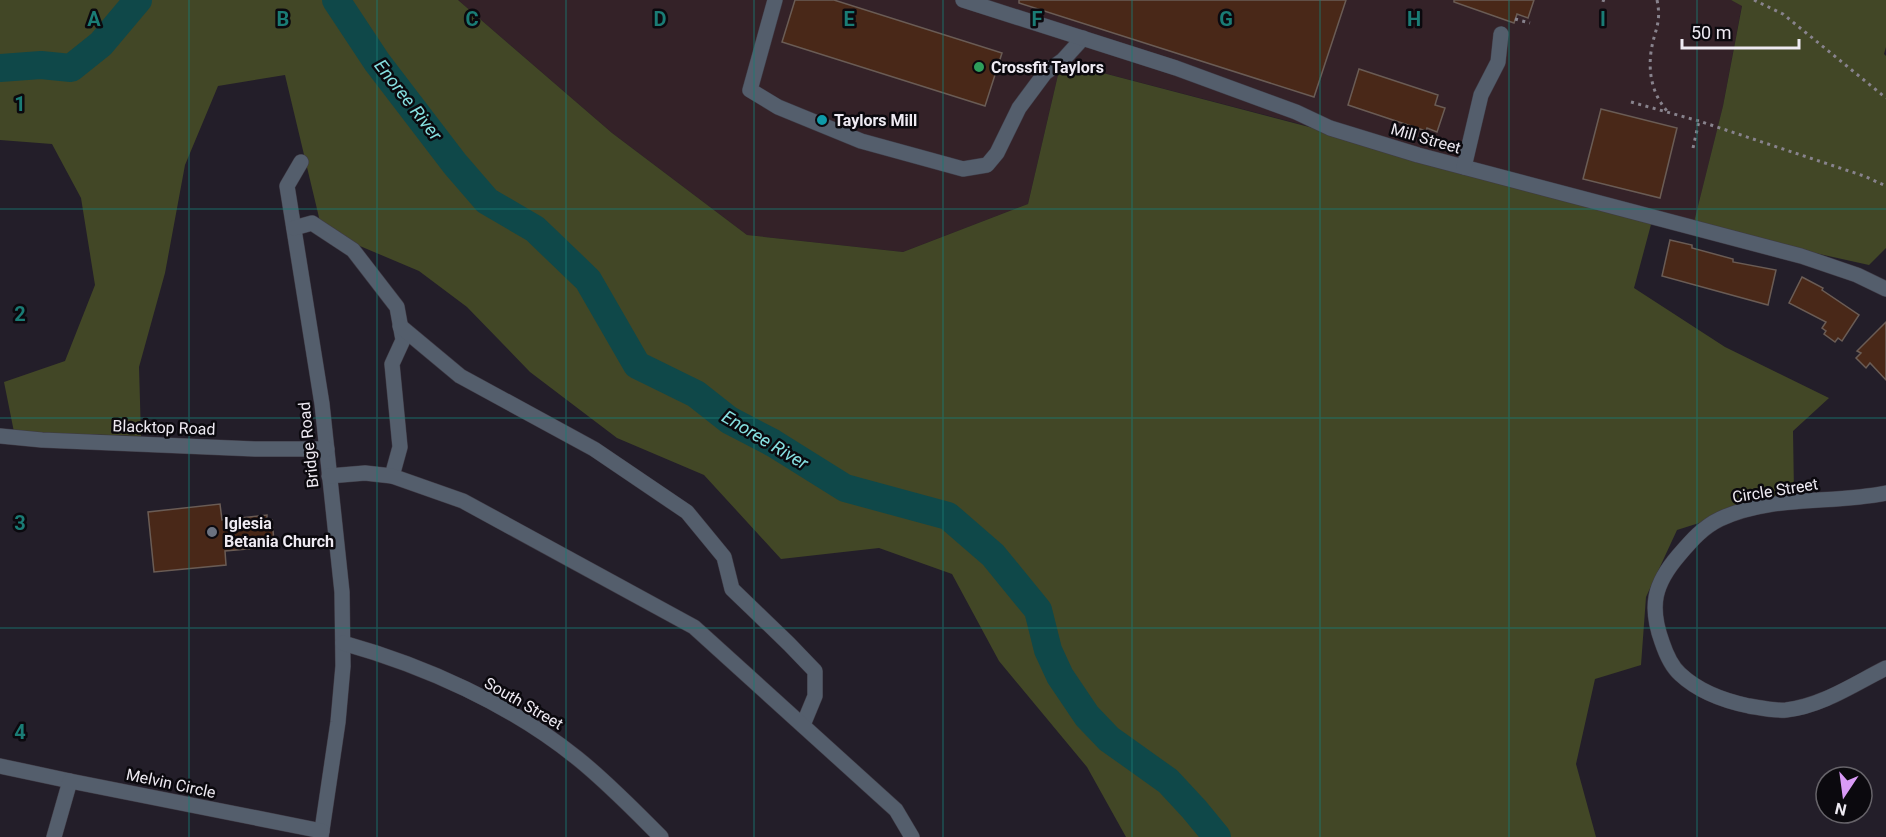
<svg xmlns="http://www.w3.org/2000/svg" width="1886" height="837" font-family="Roboto,sans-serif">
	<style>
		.industrial { fill: #342228 }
		.green { fill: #424726 }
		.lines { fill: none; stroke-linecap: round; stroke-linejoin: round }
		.river { stroke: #0f4849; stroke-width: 28 }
		.building { fill: #492818; stroke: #6a5c55; stroke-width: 1.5 }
		.minor-casing { stroke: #3f3b45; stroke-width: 16 }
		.path { stroke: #88838d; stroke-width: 3; stroke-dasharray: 3 4.5; stroke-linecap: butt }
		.minor { stroke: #545e6c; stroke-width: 15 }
		.grid { fill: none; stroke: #1a7c75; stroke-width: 1.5; stroke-opacity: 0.55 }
		.leisure-dot { fill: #2e9e5b; stroke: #0b090e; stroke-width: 2 }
		.culture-dot { fill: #0f9aa8; stroke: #0b090e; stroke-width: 2 }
		.worship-dot { fill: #6b7280; stroke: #0b090e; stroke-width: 2 }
		.labels { text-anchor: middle; stroke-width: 5; stroke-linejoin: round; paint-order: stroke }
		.poi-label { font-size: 16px; font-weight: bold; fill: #eeeaf2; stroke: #0b090e; text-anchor: start }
		.street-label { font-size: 16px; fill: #eeeaf2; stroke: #0b090e }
		.water-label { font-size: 18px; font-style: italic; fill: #86e0e1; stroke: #0b090e }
		.grid-label { font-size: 20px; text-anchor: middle; font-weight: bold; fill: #1a7c75; stroke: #0b090e; stroke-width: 5; stroke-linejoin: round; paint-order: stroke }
	</style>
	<rect width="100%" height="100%" fill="#231e29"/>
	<!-- industrial -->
	<path class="industrial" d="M458 0H1731L1742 5 1723 106 1693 226 1061 62 1028 204 903 252 747 235 612 133Z"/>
	<!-- green -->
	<g class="green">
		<path d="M0 0H458L612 133 747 235 903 252 1028 204 1061 62 1653 217 1634 288 1725 347 1829 398 1793 431 1794 493 1677 530 1646 597 1641 665 1595 679 1576 764 1596 837H1126L1087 767 999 661 952 574 879 548 781 559 704 475 617 438 530 372 467 307 419 271 322 230 285 75 218 86 185 165 165 273 139 367 141 436 79 434 15 437 4 382 65 361 95 285 81 198 52 144 0 140Z"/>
		<path d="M1731 0H1886V47L1884 54 1886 56V248L1869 265 1693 226 1723 106 1742 6Z"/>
	</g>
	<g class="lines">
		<!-- river -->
		<g class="river">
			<path d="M336 0 377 62 455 164 487 201 535 229 588 280 637 365 696 394 729 420 773 443 845 488 948 516 993 555 1038 610 1048 650 1060 676 1087 716 1109 739 1168 781 1194 809 1217 837"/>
			<path d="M0 68 41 65 71 68 101 44 138 0"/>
		</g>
	</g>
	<!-- building -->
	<g class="building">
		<path d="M795 0H834L1002 53 985 106 782 42Z"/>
		<path d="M1019 0H1346L1314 97 1019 3Z"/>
		<path d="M1454 0H1534L1528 18 1517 14 1514 23 1454 2Z"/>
		<path d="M1359 69 1438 95 1435 105 1445 108 1437 132 1427 128 1426 131 1348 105Z"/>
		<path d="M1601 109 1677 128 1660 198 1583 179Z"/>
		<path d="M1670 240 1692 245V248L1733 259V262L1776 270 1768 305 1662 276Z"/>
		<path d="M1802 277 1823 288 1822 290 1859 315 1842 341 1838 338 1835 342 1824 334 1826 331 1822 328 1826 322 1789 303Z"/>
		<path d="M1886 322V380L1870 363 1866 368 1856 358 1861 353 1857 351Z"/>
		<path d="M220 504 222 520 267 515V521L272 520 274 541H269L270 547 225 551 226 565 154 572 148 512Z"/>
	</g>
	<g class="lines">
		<!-- minor casing -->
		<g class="minor-casing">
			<g id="minor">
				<path d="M775 0 750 90 778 107 861 141 963 169 987 165 997 153 1019 108 1045 73 1063 60 1083 38"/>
				<path d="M963 0 1176 68 1296 112 1330 128 1418 155 1801 256 1857 275 1886 289"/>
				<path d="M301 162 287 186 322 404 342 592 343 666 338 722 321 837"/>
				<path d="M1464 167 1481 95 1498 62 1501 34"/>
				<path d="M294 228 312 223 353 250 397 307 403 340 392 364 400 447 392 476"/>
				<path d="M400 326 460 376 594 449 687 512 724 557 732 589 789 644 815 671V696L803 725"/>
				<path d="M0 436 42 440 255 449H327"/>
				<path d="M329 476 365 473 392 476 463 501 694 627 896 810 912 837"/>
				<path d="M1886 493C1832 504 1771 495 1720 519 1703 527 1691 541 1679 555 1654 584 1649 606 1662 642 1666 654 1671 666 1680 674 1698 691 1725 701 1749 706 1761 708 1773 711 1786 710 1822 706 1854 684 1886 668"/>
				<path d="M343 643C425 666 510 704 577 758 607 782 634 810 661 837"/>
				<path d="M0 766 70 781"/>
				<path d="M54 837 70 781 322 831"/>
			</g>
		</g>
		<!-- path -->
		<g class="path">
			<path d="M1602 0 1608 2"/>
			<path d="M1657 0C1662 24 1654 30 1651 52 1648 74 1653 95 1667 111"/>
			<path d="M1754 0 1783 14 1886 98"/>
			<path d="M1515 19 1530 23"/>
			<path d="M1631 102 1699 121 1864 176 1886 186"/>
			<path d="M1693 148 1699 121"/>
		</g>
		<!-- minor -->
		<use href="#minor" class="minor"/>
	</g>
	<!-- grid -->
	<path class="grid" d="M189 0V837M377 0V837M566 0V837M754 0V837M943 0V837M1132 0V837M1320 0V837M1509 0V837M1697 0V837M0 209H1886M0 418H1886M0 628H1886"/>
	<!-- markers -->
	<circle class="leisure-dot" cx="979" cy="67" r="6"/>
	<circle class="culture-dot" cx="822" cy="120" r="6"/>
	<circle class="worship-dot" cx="212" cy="532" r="6"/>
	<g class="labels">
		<!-- poi labels -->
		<g class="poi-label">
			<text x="991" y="73">Crossfit Taylors</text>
			<text x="834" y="126">Taylors Mill</text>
			<text x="224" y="529">Iglesia<tspan x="224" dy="18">Betania Church</tspan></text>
		</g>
		<!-- street labels -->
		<g class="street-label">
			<text transform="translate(1426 138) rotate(16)" y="6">Mill Street</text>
			<text transform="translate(164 427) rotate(2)" y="6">Blacktop Road</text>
			<text transform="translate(308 445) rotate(-96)" y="6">Bridge Road</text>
			<text transform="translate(1775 490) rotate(-9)" y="6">Circle Street</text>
			<text transform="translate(524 703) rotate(30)" y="6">South Street</text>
			<text transform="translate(171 783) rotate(12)" y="6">Melvin Circle</text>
		</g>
		<!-- water labels -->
		<g class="water-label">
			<text transform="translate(408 100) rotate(52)" y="6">Enoree River</text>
			<text transform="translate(765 440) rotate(31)" y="6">Enoree River</text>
		</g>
	</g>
	<g class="grid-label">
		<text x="94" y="26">A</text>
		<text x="283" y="26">B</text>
		<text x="472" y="26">C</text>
		<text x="660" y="26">D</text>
		<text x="849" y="26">E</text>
		<text x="1037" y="26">F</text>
		<text x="1226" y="26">G</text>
		<text x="1414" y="26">H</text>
		<text x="1603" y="26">I</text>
		<text x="20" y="111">1</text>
		<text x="20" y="321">2</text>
		<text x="20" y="530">3</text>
		<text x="20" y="739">4</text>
	</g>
	<!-- north arrow -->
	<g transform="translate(1844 795) rotate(193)"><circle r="28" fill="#0b090e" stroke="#666369" stroke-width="1.5"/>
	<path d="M0-4.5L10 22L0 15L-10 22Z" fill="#da9af7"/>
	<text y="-9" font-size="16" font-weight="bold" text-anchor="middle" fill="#eeeaf2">N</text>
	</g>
	<!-- scale -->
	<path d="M1682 39v9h117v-9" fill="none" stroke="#eeeaf2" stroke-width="3"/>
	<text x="1691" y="39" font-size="18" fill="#eeeaf2" stroke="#0b090e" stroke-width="4.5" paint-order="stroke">50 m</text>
</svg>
